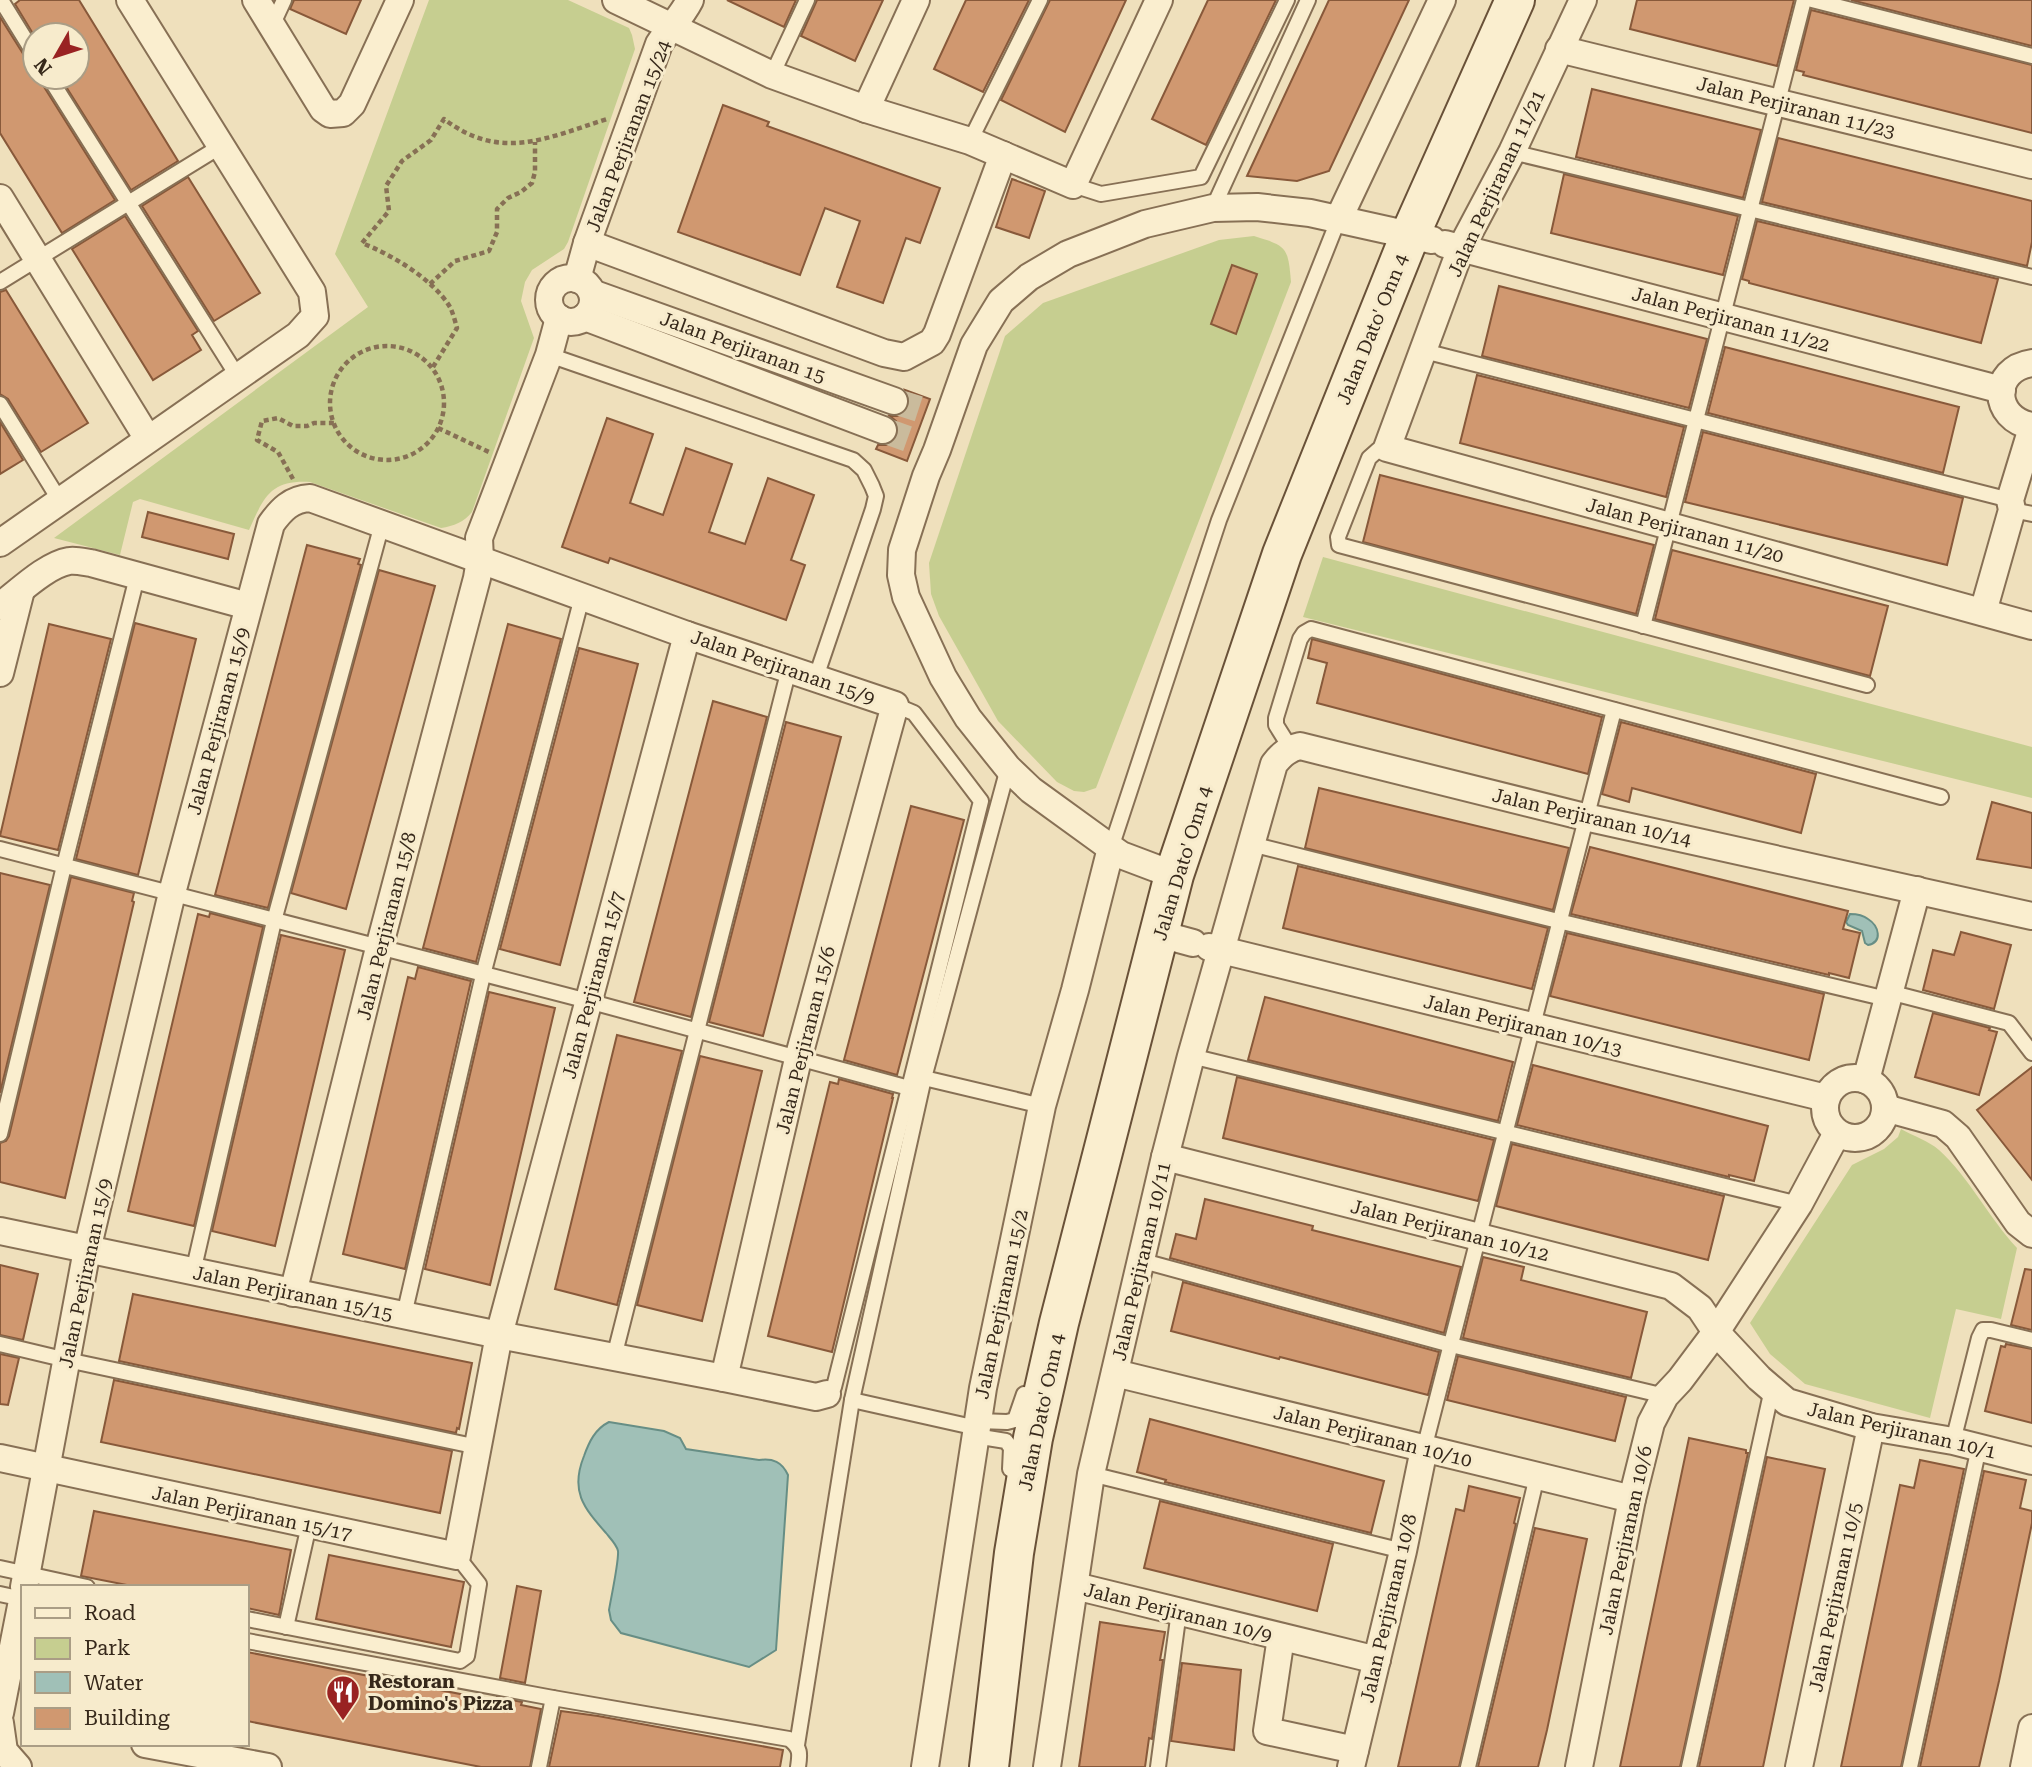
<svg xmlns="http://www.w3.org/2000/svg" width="2032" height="1767" font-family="'Roboto Serif',serif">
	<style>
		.green { fill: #c6ce90 }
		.water { fill: #a0c0b7; stroke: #678e85; stroke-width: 2 }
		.building { fill: #d09870; stroke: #88593a; stroke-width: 2 }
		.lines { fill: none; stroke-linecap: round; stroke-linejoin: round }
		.street-tunnel { stroke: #cabb9c; stroke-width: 26; stroke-dasharray: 26 13; stroke-linecap: butt }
		.lane-casing { stroke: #877055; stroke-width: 18 }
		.street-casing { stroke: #877055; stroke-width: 30 }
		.secondary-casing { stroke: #695138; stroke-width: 42 }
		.path { stroke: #877055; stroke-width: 4.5; stroke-dasharray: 5 3.5; stroke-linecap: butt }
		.lane { stroke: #faeecf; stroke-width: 14 }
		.street { stroke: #faeecf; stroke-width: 26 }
		.secondary { stroke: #faeecf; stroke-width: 38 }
		.labels { text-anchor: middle; stroke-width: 6; stroke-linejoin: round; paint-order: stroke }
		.street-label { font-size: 19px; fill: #36281a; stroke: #f7ebcc }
		.poi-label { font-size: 19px; font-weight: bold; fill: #36281a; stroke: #f7ebcc; text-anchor: start }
	</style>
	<rect width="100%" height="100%" fill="#efe0bc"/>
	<!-- green -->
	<g class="green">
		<path d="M429 0H568L629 28 632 35 635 49 568 242 564 249 532 270 525 282 521 301 534 338 472 512C464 522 454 526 441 528L310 482C270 480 264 497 249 530L140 499 133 502 120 555 54 538 368 307 335 254Z"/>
		<path d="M1254 236C1287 246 1288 247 1291 282L1096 788 1084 792 1074 791 1057 782 998 721 939 616 931 594 929 563 1005 336 1043 303 1219 240Z"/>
		<path d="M1323 557 2032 747V798L1303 617Z"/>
		<path d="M1901 1129C1913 1136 1929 1141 1939 1150 1969 1177 1989 1218 2017 1248L2001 1319 1956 1309 1930 1418 1805 1384 1770 1354 1750 1323 1852 1165 1884 1149 1898 1137Z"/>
	</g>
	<!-- water -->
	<g class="water">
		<path d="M1850 914C1856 914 1863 915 1868 919 1879 926 1883 942 1868 945L1865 943 1862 931 1848 925 1846 922Z"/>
		<path d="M609 1422 664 1431 680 1438 686 1449 759 1460C773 1458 782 1462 788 1475L776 1650 749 1667 621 1633 611 1620 609 1610C611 1598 619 1561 618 1551 617 1545 610 1538 606 1533 583 1507 570 1491 584 1456 589 1442 595 1429 609 1422Z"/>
	</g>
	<!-- building -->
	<g class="building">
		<path d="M20 0H79L178 161 131 190 60 77H77V35H35V37L15 4Z"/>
		<path d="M294 0H361L346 34 290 9Z"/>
		<path d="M727 0H796L784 27Z"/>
		<path d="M817 0H883L855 61 801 36Z"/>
		<path d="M966 0H1029L983 92 934 69Z"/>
		<path d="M1050 0H1126L1065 132 1001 100Z"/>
		<path d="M1208 0H1276L1206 145 1152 119Z"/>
		<path d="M1329 0H1409L1329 171 1297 181 1247 176Z"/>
		<path d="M1637 0H1794L1777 66 1630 29Z"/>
		<path d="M1851 0H2032V46Z"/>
		<path d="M1811 10 2032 65V133L1803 75 1804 72 1796 70Z"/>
		<path d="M0 17 27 60 35 65V77H39L41 82 115 200 62 233 0 133Z"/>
		<path d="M1592 89 1761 130 1743 198 1576 157Z"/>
		<path d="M723 105 769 122 767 126 940 188 920 243 906 238 883 303 837 287 860 221 825 208 800 275 678 232Z"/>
		<path d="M1778 138 2032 201V242L2027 266 1762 202Z"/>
		<path d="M1564 174 1738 216 1723 275 1551 233Z"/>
		<path d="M188 177 260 293 214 321 142 206Z"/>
		<path d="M1012 179 1045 191 1029 238 996 227Z"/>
		<path d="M125 216 198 331 192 335 201 350 153 380 72 249Z"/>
		<path d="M1757 221 1998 279 1981 343 1749 283V281L1742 279Z"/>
		<path d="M1232 265 1257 274 1236 334 1211 324Z"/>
		<path d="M1499 286 1707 339 1689 408 1482 356Z"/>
		<path d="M6 290 88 423 41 452 8 399 0 394V292Z"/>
		<path d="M1725 347 1959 407 1943 473 1708 413Z"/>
		<path d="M1477 375 1684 427 1666 497 1460 443Z"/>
		<path d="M905 390 930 399 907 461 876 449 878 445H886L892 443 897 436 898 427 896 421 890 416H897L904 413 909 407V398Z"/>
		<path d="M607 418 653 434 630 503 663 515 686 448 732 464 709 532 745 544 768 478 814 495 791 560 805 565 786 620 610 558 608 563 562 547Z"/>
		<path d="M0 422 23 460 0 474Z"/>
		<path d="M1703 432 1963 498 1947 565 1685 502Z"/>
		<path d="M1380 475 1654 545 1636 614 1363 542Z"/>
		<path d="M148 512 234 534 228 559 142 537Z"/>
		<path d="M307 545 360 559 358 564 361 565 268 908 215 895Z"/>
		<path d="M1672 550 1888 606 1870 676 1655 619Z"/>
		<path d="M379 570 435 586 346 909 291 893Z"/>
		<path d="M135 623 196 639 138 875 76 859Z"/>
		<path d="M49 624 111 639 58 850 0 836Z"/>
		<path d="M508 624 561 639 476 962 423 948Z"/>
		<path d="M1312 639 1602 717 1588 774 1317 703 1327 663 1308 658Z"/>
		<path d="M579 648 638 664 560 965 500 949Z"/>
		<path d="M713 701 767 717 691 1017 634 1002Z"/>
		<path d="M786 722 841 737 763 1036 709 1022Z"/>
		<path d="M1621 722 1816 774 1801 833 1632 788 1629 802 1602 794Z"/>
		<path d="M1319 788 1569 848 1553 910 1305 848Z"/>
		<path d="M1992 802 2032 813V868L1977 859Z"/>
		<path d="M911 806 964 820 897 1075 844 1060Z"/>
		<path d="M1590 847 1848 911 1843 929 1860 933 1849 978 1829 973V975L1571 914Z"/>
		<path d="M1298 866 1548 928 1532 989 1283 928Z"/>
		<path d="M0 873 50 885 0 1093Z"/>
		<path d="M71 877 134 893 132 901 134 902 65 1198 0 1182V1143L6 1141 9 1136Z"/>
		<path d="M210 913 263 927 194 1226 128 1211 198 914 209 917Z"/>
		<path d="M1961 932 2011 945 1994 1009 1923 990 1933 950 1954 955Z"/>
		<path d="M1567 933 1824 994 1809 1060 1550 996Z"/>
		<path d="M281 935 345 950 275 1246 212 1231Z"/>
		<path d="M418 967 471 981 405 1269 343 1254 408 977 415 979Z"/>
		<path d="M489 992 555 1008 490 1285 425 1269Z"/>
		<path d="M1265 997 1513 1062 1498 1121 1248 1060Z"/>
		<path d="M1933 1013 1990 1028 1989 1030 1997 1032 1979 1095 1915 1077Z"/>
		<path d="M617 1035 682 1051 617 1305 555 1289Z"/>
		<path d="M700 1056 762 1071 702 1321 637 1305Z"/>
		<path d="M1533 1065 1768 1126 1754 1181 1729 1175V1177L1517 1125Z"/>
		<path d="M2032 1067V1180L1977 1110Z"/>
		<path d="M1237 1077 1494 1140 1478 1201 1223 1138Z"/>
		<path d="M839 1079 893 1094 892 1098H893L832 1352 768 1336 830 1082 838 1084Z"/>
		<path d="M1512 1144 1724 1196 1708 1260 1496 1206Z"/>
		<path d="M1205 1199 1313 1226 1312 1230 1461 1267 1444 1333 1170 1258 1176 1234 1196 1239Z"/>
		<path d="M1483 1257 1524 1267 1521 1280 1647 1312 1631 1378 1463 1338Z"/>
		<path d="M0 1265 38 1274 23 1340 0 1335Z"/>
		<path d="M2025 1269 2032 1270V1330L2011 1325Z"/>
		<path d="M1183 1282 1439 1352 1428 1395 1323 1368 1280 1357 1279 1359 1171 1331Z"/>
		<path d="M133 1294 472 1363 459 1429 457 1428 456 1433 119 1361Z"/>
		<path d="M2006 1344 2032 1349V1423L1985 1411 2001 1346 2005 1347Z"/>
		<path d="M0 1354 19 1358 8 1405 0 1404Z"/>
		<path d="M1458 1356 1626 1397 1615 1441 1447 1400Z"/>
		<path d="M114 1380 452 1451 440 1513 101 1442Z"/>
		<path d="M1150 1419 1384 1481 1371 1533 1165 1482 1166 1480 1137 1472Z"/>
		<path d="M1689 1438 1746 1450V1453H1748L1680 1767H1620Z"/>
		<path d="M1767 1457 1825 1469 1763 1767H1699Z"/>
		<path d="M1920 1460 1964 1469 1901 1767H1841L1900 1485 1914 1488Z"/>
		<path d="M1984 1471 2026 1480 2020 1508 2032 1511V1523L1999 1681 1979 1767H1920Z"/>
		<path d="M1469 1486 1520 1498 1514 1523 1516 1524 1459 1767H1398L1456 1509 1464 1511Z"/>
		<path d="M1160 1501 1333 1544 1317 1611 1144 1568Z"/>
		<path d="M94 1511 291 1550 279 1615 247 1608V1587H137L81 1576Z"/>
		<path d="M1535 1528 1587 1539 1547 1730 1538 1767H1478Z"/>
		<path d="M329 1555 464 1582 451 1647 316 1619Z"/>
		<path d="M517 1586 541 1591 525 1683 500 1678Z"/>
		<path d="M1100 1622 1165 1632 1160 1660H1163L1152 1739 1149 1738 1145 1767H1079Z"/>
		<path d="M247 1652 496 1701 497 1697 522 1702 521 1705 541 1709 530 1767H481L247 1721Z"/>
		<path d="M1182 1663 1241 1670 1234 1750 1171 1741Z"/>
		<path d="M561 1711 598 1716 783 1750 780 1767H549Z"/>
	</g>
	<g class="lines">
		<!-- street-tunnel -->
		<g class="street-tunnel">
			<path d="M894 401 925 411"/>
			<path d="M883 430 914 441"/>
		</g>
		<!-- lane casing -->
		<g class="lane-casing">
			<g id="lane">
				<path d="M1 0 35 55"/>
				<path d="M1812 0 2032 56"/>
				<path d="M272 26 284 0"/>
				<path d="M772 75 807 0"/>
				<path d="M49 77 238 377"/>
				<path d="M970 141 1040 0"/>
				<path d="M1512 152 2032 277"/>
				<path d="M1073 185 1101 194 1201 177 1287 0"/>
				<path d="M1213 208 1308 0"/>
				<path d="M0 282 221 146"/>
				<path d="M1424 351 2010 500"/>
				<path d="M549 355 853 460 864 470 872 486 876 496 873 509 816 677"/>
				<path d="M0 404 60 501"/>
				<path d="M1387 448 1378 450 1369 458 1338 537 1339 545 1867 685"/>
				<path d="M2012 510 2032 514"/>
				<path d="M1643 626 1804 0"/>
				<path d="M1291 749 1276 725V718L1300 639 1304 633 1311 629 1941 797"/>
				<path d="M1251 844 1558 921 1887 999"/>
				<path d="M1111 848 1219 520 1339 218"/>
				<path d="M0 849 588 1001 909 1088"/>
				<path d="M1889 992 2009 1023 2032 1053"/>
				<path d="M1191 1056 1799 1204"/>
				<path d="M924 1078 1042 1106"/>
				<path d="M0 1134 64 866 137 577"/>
				<path d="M1143 1261 1451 1345 1665 1396"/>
				<path d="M193 1272 274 921 382 524"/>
				<path d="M404 1315 483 975 582 597"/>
				<path d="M0 1344 67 1360 478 1447"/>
				<path d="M614 1357 789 669"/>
				<path d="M827 1394 834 1387 981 801 914 713 895 705"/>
				<path d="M852 1400 977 1428"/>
				<path d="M978 1421 1007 1422 1015 1420 1024 1394"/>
				<path d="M975 1436 1006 1441 1011 1448 1010 1469"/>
				<path d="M1953 1441 1979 1338 1983 1330H1991L2032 1340"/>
				<path d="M1424 1449 1614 710"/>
				<path d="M1091 1474 1403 1551"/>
				<path d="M0 1568 87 1587"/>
				<path d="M0 1594 23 1599"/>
				<path d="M247 1619 460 1661 467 1656 479 1584 457 1556"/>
				<path d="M286 1627 309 1525"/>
				<path d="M247 1641 553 1698 789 1739C801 1748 800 1754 798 1767"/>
				<path d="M797 1745 852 1400 924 1078 1008 768"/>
				<path d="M539 1767 553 1698"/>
				<path d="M1158 1767 1179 1611"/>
				<path d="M1468 1767 1537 1476"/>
				<path d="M1689 1767 1772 1389"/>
				<path d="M1910 1767 1979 1447"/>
			</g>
		</g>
		<!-- street casing -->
		<g class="street-casing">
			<g id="street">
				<path d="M256 0 323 109 330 114 343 113 352 104 400 0"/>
				<path d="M616 0 772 75 866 109 970 141 1073 185 1159 0"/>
				<path d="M1583 0 1512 152 1461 248 1387 448 2032 626"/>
				<path d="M1559 49 2032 165"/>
				<path d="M866 109 916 0"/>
				<path d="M0 198 148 439"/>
				<path d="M1339 218 1442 0"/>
				<path d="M587 243 884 353 904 357 932 342 937 334 1003 155"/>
				<path d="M1445 244 2002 390"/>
				<circle cx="571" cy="300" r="22"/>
				<path d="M577 279 587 243 659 44C669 29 682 16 690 0"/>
				<path d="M592 293 894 401"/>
				<path d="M585 317 883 430"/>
				<path d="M2032 363C1990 369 1992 419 2032 426"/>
				<path d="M0 543 298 335 315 316 312 292 130 0"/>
				<path d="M0 606C19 592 46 565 69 561 76 560 84 562 91 563L248 606"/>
				<path d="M1983 612 2012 510 2010 500 2032 428"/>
				<path d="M0 673 21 590"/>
				<path d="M1174 875 1121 855 1111 848 1031 790 1008 768 968 718 943 677 906 597 901 575 902 550 926 476 937 450 974 345 1001 301 1029 277 1068 254 1145 224 1213 208 1257 207 1310 213 1432 240"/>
				<path d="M1160 934 1193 943"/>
				<path d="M1209 947 1826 1098"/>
				<circle cx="1855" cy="1108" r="30"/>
				<path d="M1866 1080 1917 890"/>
				<path d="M1885 1108 1943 1124 1958 1137 2018 1223 2032 1234"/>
				<path d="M1165 1157 1671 1286 1700 1308 1716 1332 1759 1378 1787 1402 1871 1427 1953 1441 2032 1461"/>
				<path d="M0 1231 499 1335 724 1378 816 1397 827 1394"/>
				<path d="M293 1293 379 948 477 578 480 560 479 538 549 355 559 318"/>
				<path d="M1115 1373 1632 1499"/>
				<path d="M0 1458 457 1556 499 1335 687 635"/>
				<path d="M1075 1586 1377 1660"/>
				<path d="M24 1587 87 1250 172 893 271 524C281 510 291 499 310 498L687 635 895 705 798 1059 724 1378"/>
				<path d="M1281 1637 1267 1731 1355 1750"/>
				<path d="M0 1713 23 1596"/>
				<path d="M0 1723 4 1751 18 1767"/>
				<path d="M145 1744 268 1767"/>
				<path d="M925 1767 983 1388 1042 1106 1075 990 1111 848"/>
				<path d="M1047 1767 1091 1474 1165 1157 1191 1056 1274 764C1282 754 1288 749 1300 746L1585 817 2032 916"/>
				<path d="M1351 1767 1403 1551 1424 1449"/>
				<path d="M1579 1767 1632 1499 1651 1423 1665 1396 1680 1380 1716 1332 1799 1204 1837 1133"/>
				<path d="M1799 1767 1871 1427"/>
				<path d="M2024 1767 2032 1728"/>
			</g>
		</g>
		<!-- secondary casing -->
		<g class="secondary-casing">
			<path id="secondary" d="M989 1767 1014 1553 1033 1438 1059 1323 1174 875 1282 554 1410 235 1515 0"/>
		</g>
		<!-- path -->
		<g class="path">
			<path d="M430 284 455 261 489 251 497 232V209L508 198 521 192 532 183 535 172V142"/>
			<circle cx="387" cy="403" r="57"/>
			<path d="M433 367 457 328C455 321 453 313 450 307 433 279 392 255 362 243L389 211 386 186 402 161 431 140 444 119C500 162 547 138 607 119"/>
			<path d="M438 428 489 452"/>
			<path d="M293 479 278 452 257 440 262 421 278 418 293 426H307L314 423H334"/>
		</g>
		<!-- lane -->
		<use href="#lane" class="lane"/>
		<!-- street -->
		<use href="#street" class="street"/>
		<!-- secondary -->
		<use href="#secondary" class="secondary"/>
	</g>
	<!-- icons -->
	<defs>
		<g id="restaurant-pin" transform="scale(1.75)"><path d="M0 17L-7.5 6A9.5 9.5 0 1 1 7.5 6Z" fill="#922" stroke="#f7ebcc"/><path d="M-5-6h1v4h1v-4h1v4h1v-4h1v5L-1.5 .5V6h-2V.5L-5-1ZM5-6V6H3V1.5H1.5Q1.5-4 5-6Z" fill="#fff"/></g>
	</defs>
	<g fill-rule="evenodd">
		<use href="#restaurant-pin" x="343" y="1692"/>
	</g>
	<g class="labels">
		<!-- street labels -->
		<g class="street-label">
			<text transform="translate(1796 107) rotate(14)" y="7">Jalan Perjiranan 11/23</text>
			<text transform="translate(628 136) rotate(-69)" y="7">Jalan Perjiranan 15/24</text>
			<text transform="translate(1496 183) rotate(-65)" y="7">Jalan Perjiranan 11/21</text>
			<text transform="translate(1731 319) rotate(15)" y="7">Jalan Perjiranan 11/22</text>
			<text transform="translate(1372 329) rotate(-68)" y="7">Jalan Dato' Onn 4</text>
			<text transform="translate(743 347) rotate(20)" y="7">Jalan Perjiranan 15</text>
			<text transform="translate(1685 530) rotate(15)" y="7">Jalan Perjiranan 11/20</text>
			<text transform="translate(783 667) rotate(19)" y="7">Jalan Perjiranan 15/9</text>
			<text transform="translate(218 721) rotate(-75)" y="7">Jalan Perjiranan 15/9</text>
			<text transform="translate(1592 817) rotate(13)" y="7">Jalan Perjiranan 10/14</text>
			<text transform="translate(1182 863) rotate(-73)" y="7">Jalan Dato' Onn 4</text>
			<text transform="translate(386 926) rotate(-76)" y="7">Jalan Perjiranan 15/8</text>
			<text transform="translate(593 985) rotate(-75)" y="7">Jalan Perjiranan 15/7</text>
			<text transform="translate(1523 1025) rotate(14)" y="7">Jalan Perjiranan 10/13</text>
			<text transform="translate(805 1040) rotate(-76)" y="7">Jalan Perjiranan 15/6</text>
			<text transform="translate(1450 1230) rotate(14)" y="7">Jalan Perjiranan 10/12</text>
			<text transform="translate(1141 1261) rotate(-77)" y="7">Jalan Perjiranan 10/11</text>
			<text transform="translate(85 1273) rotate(-78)" y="7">Jalan Perjiranan 15/9</text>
			<text transform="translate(293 1293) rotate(12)" y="7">Jalan Perjiranan 15/15</text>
			<text transform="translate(1001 1304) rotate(-78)" y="7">Jalan Perjiranan 15/2</text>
			<text transform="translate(1041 1412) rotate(-78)" y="7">Jalan Dato' Onn 4</text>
			<text transform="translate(1902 1430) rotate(13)" y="7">Jalan Perjiranan 10/1</text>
			<text transform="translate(1373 1436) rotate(14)" y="7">Jalan Perjiranan 10/10</text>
			<text transform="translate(252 1513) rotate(12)" y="7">Jalan Perjiranan 15/17</text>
			<text transform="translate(1625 1540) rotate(-78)" y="7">Jalan Perjiranan 10/6</text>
			<text transform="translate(1835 1597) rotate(-78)" y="7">Jalan Perjiranan 10/5</text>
			<text transform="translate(1388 1608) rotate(-77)" y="7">Jalan Perjiranan 10/8</text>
			<text transform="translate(1178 1612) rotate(14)" y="7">Jalan Perjiranan 10/9</text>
		</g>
		<!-- poi labels -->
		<g class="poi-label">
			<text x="368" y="1688">Restoran<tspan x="368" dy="22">Domino's Pizza</tspan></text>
		</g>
	</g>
	<!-- legend -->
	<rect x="21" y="1585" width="228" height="161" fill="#f7ebcc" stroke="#aa9d85" stroke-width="2"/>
	<rect x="35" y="1608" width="35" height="10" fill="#faeecf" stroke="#aa9d85" stroke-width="2"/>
	<text x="84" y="1620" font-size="21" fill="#36281a">Road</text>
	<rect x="35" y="1638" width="35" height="21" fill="#c6ce90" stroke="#aa9d85" stroke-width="2"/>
	<text x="84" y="1655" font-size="21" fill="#36281a">Park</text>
	<rect x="35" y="1672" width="35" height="21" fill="#a0c0b7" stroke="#aa9d85" stroke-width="2"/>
	<text x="84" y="1690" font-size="21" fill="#36281a">Water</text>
	<rect x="35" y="1708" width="35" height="21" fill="#d09870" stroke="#aa9d85" stroke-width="2"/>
	<text x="84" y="1725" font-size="21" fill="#36281a">Building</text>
	<!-- north arrow -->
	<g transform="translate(56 56) rotate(231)"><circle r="33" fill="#f7ebcc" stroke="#aa9d85" stroke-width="2"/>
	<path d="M0-5L12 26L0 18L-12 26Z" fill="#992222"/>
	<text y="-10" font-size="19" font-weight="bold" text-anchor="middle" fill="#36281a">N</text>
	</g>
</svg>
